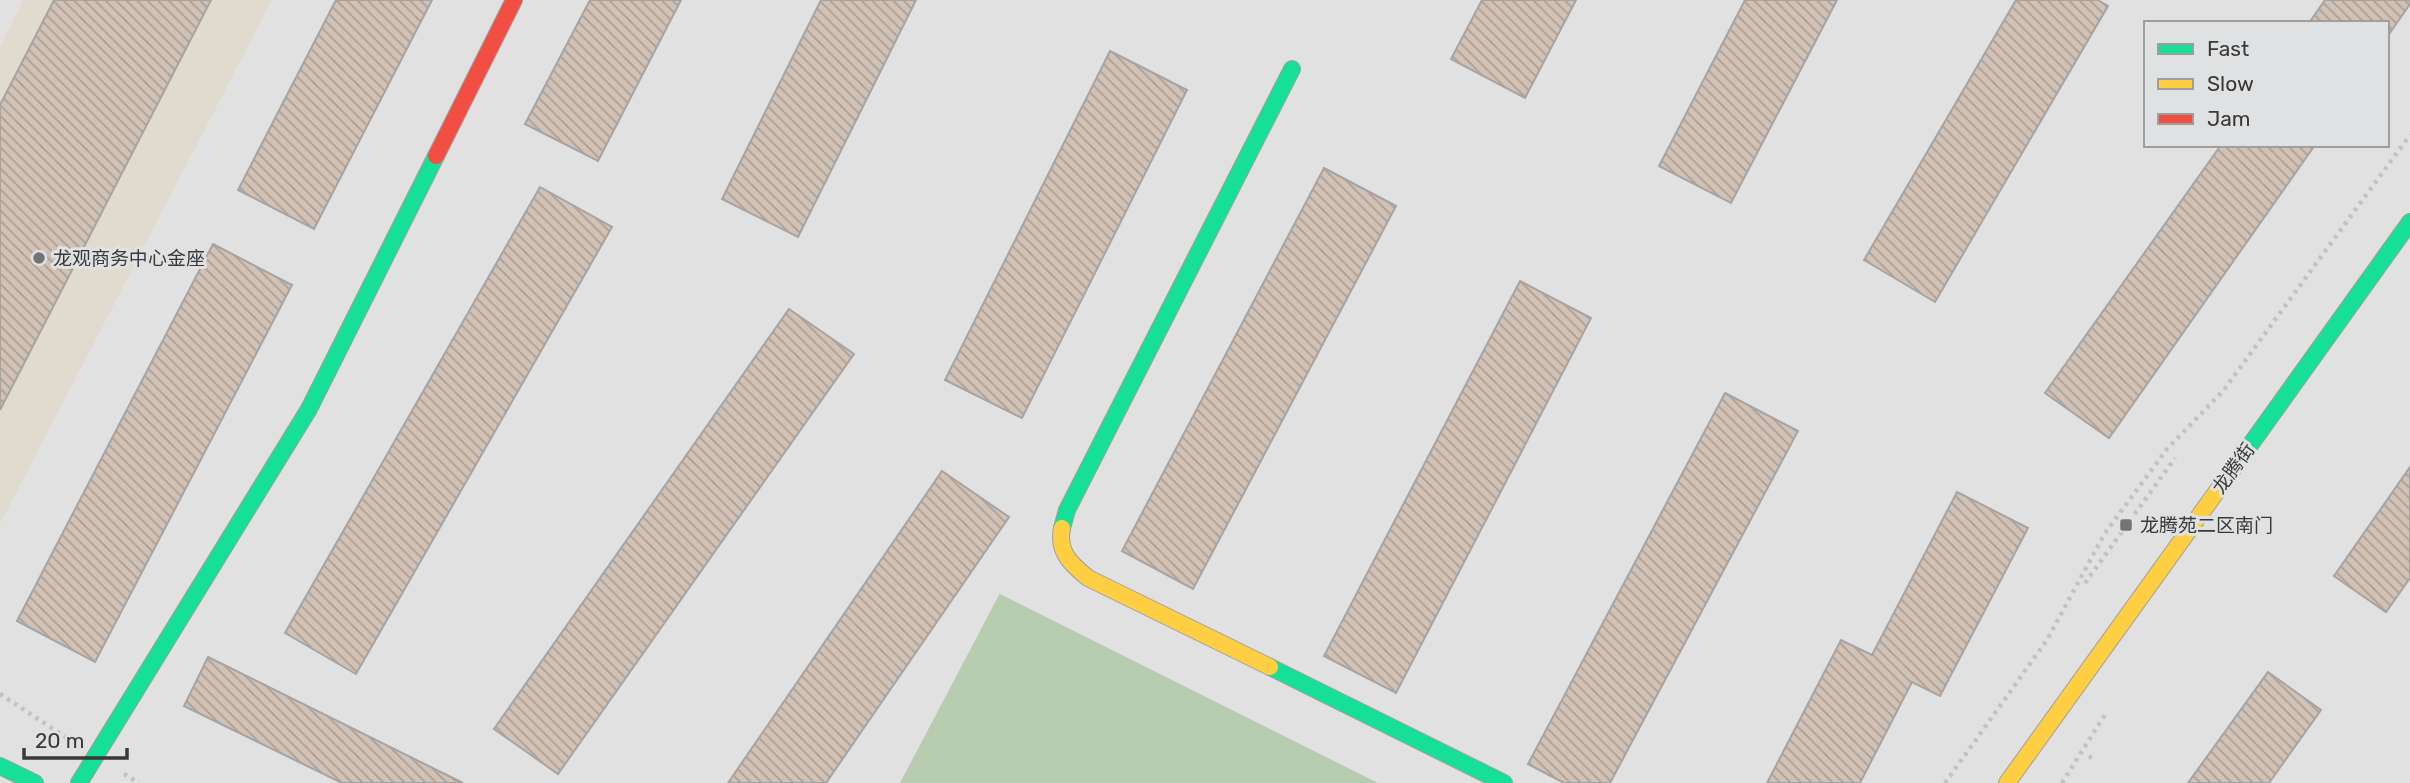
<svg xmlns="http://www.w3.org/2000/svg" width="2410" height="783" font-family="Rubik,'Noto Sans SC',sans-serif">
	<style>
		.commercial { fill: #e1dbcf }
		.green { fill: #b8ccaf }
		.building { fill: url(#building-back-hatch); stroke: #a5a4a4; stroke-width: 2 }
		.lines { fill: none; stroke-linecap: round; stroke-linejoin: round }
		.fast-casing { stroke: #9f9f9f; stroke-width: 18 }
		.slow-casing { stroke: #9f9f9f; stroke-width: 18 }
		.jam-casing { stroke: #9f9f9f; stroke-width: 18 }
		.path { stroke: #c2c2c3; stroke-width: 4.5; stroke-dasharray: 3.5 5; stroke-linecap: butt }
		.fast { stroke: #16e098; stroke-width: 16 }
		.slow { stroke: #ffcf43; stroke-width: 16 }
		.jam { stroke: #f24e42; stroke-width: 16 }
		.poi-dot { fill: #747474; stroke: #e0e1e2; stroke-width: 2.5 }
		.labels { text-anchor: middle; stroke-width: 6; stroke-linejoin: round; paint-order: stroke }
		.poi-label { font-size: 19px; fill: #393939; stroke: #e0e1e2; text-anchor: start }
		.street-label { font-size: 19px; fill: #393939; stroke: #e0e1e2 }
	</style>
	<defs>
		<pattern id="building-back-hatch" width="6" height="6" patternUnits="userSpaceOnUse" patternTransform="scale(1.75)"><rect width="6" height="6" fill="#d2c1b5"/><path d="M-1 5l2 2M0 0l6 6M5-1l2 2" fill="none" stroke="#ab9e94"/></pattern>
	</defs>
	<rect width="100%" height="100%" fill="#e1e1e1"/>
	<!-- commercial -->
	<path class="commercial" d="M23 0H272L0 524V46Z"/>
	<!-- green -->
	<path class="green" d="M1000 593V594L1378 783H900Z"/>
	<!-- building -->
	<g class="building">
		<path d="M54 0H211L0 410V105Z"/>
		<path d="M336 0H432L314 229 238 190Z"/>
		<path d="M590 0H681L598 161 525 124Z"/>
		<path d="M821 0H916L798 237 722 199Z"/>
		<path d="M1482 0H1576L1525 98 1451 59Z"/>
		<path d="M1745 0H1837L1731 203 1659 166Z"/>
		<path d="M2016 0H2098L2108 6 1935 302 1864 260Z"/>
		<path d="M2325 0H2410V4L2387 37V23H2309Z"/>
		<path d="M1110 51 1187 90 1022 418 945 380Z"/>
		<path d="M2221 145H2315L2109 438 2045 393Z"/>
		<path d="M1324 168 1396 206 1193 589 1122 551Z"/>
		<path d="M540 187 612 227 356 674 285 633Z"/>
		<path d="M213 244 292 285 95 662 17 621Z"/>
		<path d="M1520 281 1591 318 1396 693 1324 656Z"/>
		<path d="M789 309 854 354 558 774 494 729Z"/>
		<path d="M1725 393 1798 431 1610 783H1564L1528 764Z"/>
		<path d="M2410 467V578L2386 612 2334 576Z"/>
		<path d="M942 471 1009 517 826 783H728Z"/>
		<path d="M1957 492 2028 528 1940 696 1912 682 1860 783H1767L1841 640 1872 655Z"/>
		<path d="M208 657 463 783H342L184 706Z"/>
		<path d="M2268 672 2321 710 2269 783H2188Z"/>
	</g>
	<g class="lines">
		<!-- fast casing -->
		<g class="fast-casing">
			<g id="fast">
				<path d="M2243 455 2410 222"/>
				<path d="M1062 528 1067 510 1292 69"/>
				<path d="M1270 667 1504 783"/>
				<path d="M0 766 35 783"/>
				<path d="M79 783 309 409 436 156"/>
			</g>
		</g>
		<!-- slow casing -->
		<g class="slow-casing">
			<g id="slow">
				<path d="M1062 528C1057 552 1071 564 1088 578L1270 667"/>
				<path d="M2007 783 2243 455"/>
			</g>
		</g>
		<!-- jam casing -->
		<g class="jam-casing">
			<path id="jam" d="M436 156 514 0"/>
		</g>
		<!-- path -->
		<g class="path">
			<path d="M2085 583 2175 458"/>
			<path d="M0 694 67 738"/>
			<path d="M2089 756 2095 761"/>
			<path d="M124 774 139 783"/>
			<path d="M1945 783 2047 640 2105 533 2167 449 2223 391 2410 135"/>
			<path d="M2062 783 2106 713"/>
		</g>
		<!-- fast -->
		<use href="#fast" class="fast"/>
		<!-- slow -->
		<use href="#slow" class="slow"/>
		<!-- jam -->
		<use href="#jam" class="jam"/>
	</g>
	<!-- markers -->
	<g class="poi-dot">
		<circle cx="39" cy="258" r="7"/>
		<rect x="2119" y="518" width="14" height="14" rx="3.5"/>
	</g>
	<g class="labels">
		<!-- poi labels -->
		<g class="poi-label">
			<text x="53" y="265">龙观商务中心金座</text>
			<text x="2140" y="532">龙腾苑二区南门</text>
		</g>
		<!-- street labels -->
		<g class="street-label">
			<text transform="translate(2233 468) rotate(-54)" y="7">龙腾街</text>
		</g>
	</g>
	<!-- legend -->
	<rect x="2144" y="21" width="245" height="126" fill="#e0e1e2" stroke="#9d9e9e" stroke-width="2"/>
	<rect x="2158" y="44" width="35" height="10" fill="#16e098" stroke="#9d9e9e" stroke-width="2"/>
	<text x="2207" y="56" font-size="21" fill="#393939">Fast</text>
	<rect x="2158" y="79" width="35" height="10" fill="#ffcf43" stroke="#9d9e9e" stroke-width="2"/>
	<text x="2207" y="91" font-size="21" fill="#393939">Slow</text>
	<rect x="2158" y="114" width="35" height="10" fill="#f24e42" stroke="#9d9e9e" stroke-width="2"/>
	<text x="2207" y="126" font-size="21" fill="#393939">Jam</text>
	<!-- scale -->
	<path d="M24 748v10h103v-10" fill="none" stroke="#393939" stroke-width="3.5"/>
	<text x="35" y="748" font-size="21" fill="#393939" stroke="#e0e1e2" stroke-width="5" paint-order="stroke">20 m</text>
</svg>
